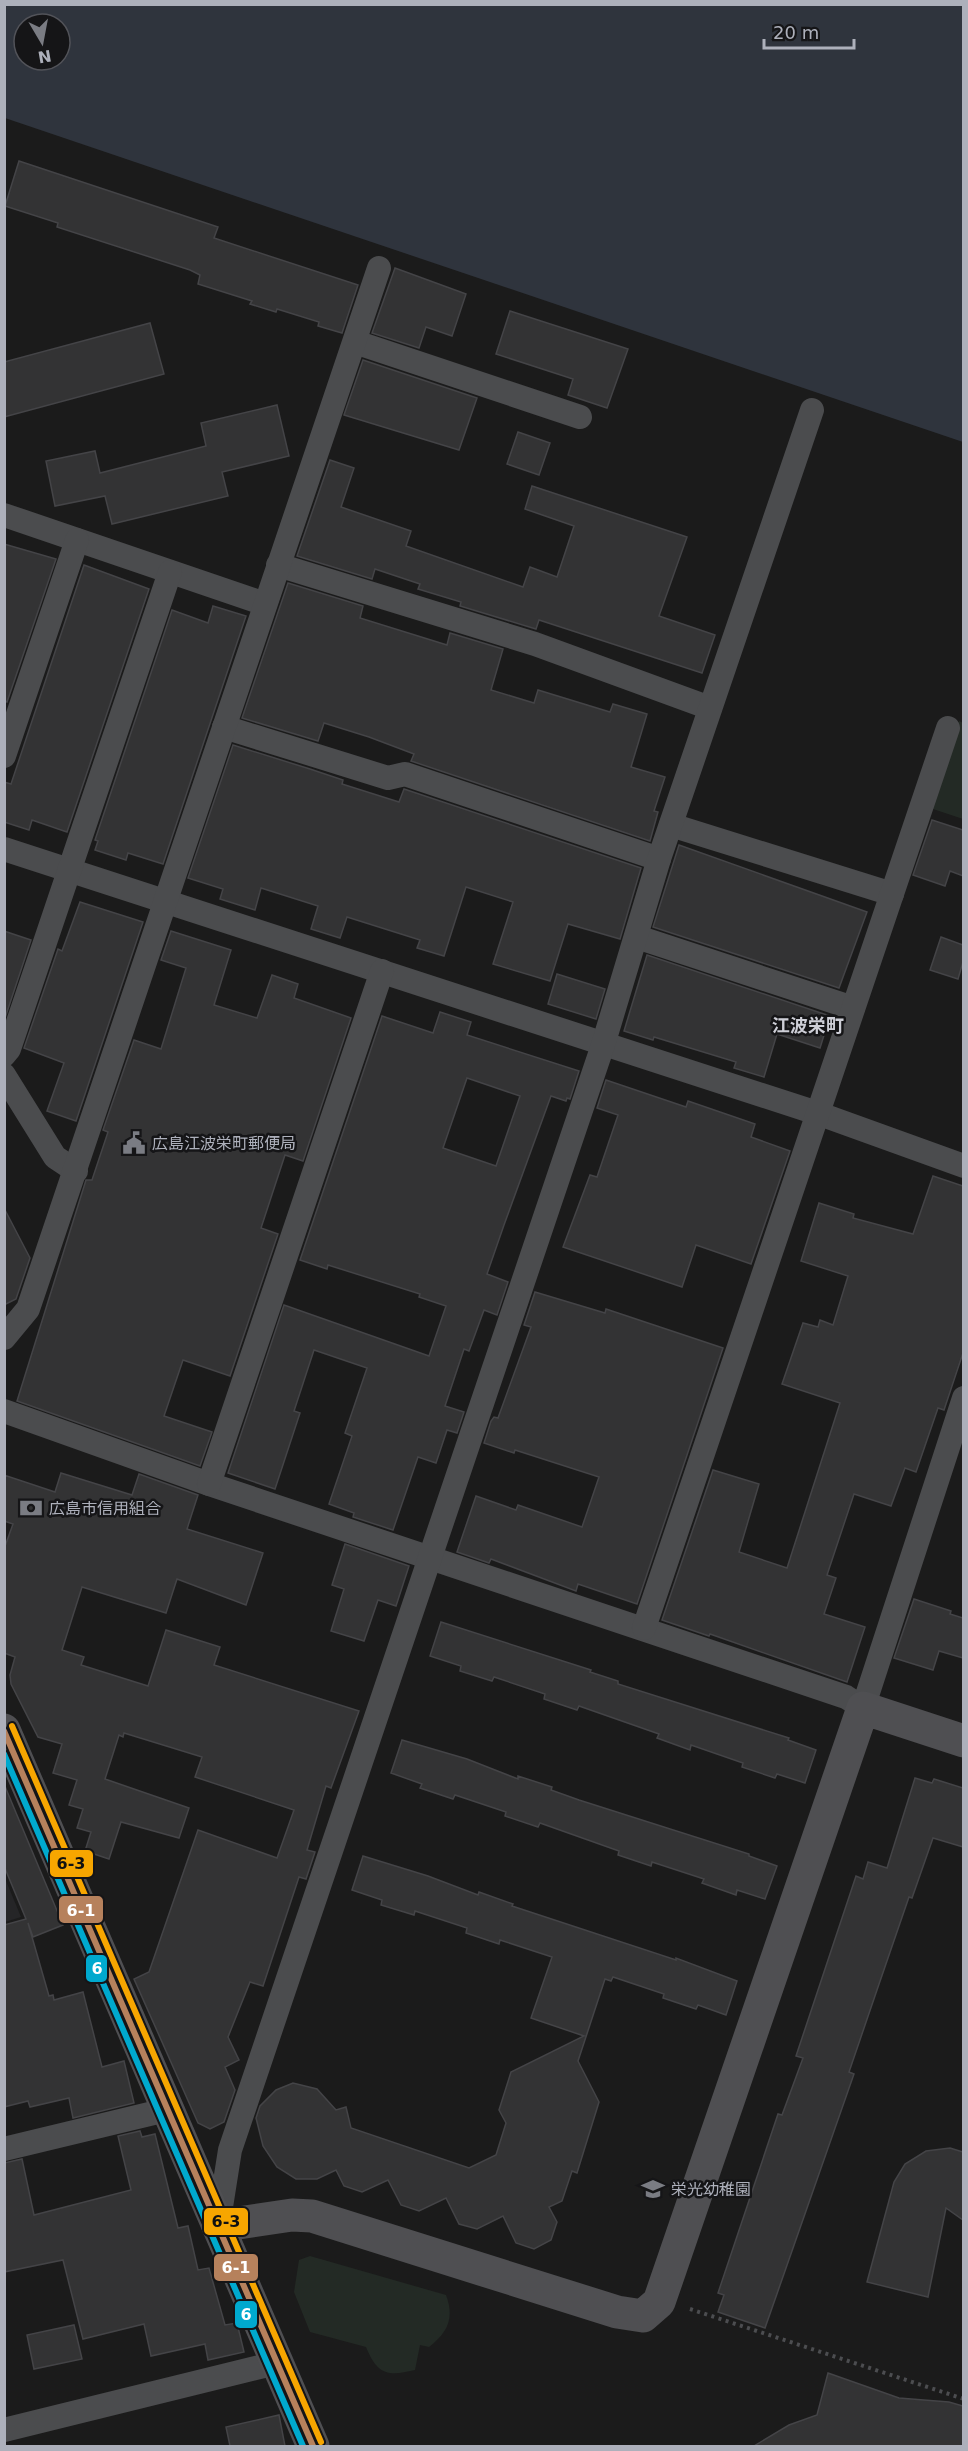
<svg xmlns="http://www.w3.org/2000/svg" width="968" height="2451" font-family="'DejaVu Sans','Noto Sans JP',sans-serif">
	<style>
		.built { fill: #252527 }
		.green { fill: #232a25 }
		.water { fill: #2f343d; fill-rule: evenodd }
		.building { fill: #333334; stroke: #444447; stroke-width: 1.5; fill-rule: evenodd }
		.lines { fill: none; stroke-linecap: round; stroke-linejoin: round }
		.path { stroke: #4c4d50; stroke-width: 4; stroke-dasharray: 3 4.5; stroke-linecap: butt }
		.street { stroke: #4b4c4e; stroke-width: 24 }
		.secondary { stroke: #4f4f52; stroke-width: 33 }
		.bus-1-casing { stroke: #151517; stroke-width: 10 }
		.bus-2-casing { stroke: #151517; stroke-width: 10 }
		.bus-3-casing { stroke: #151517; stroke-width: 10 }
		.bus-1 { stroke: #b6815c; stroke-width: 6 }
		.bus-2 { stroke: #00a9ce; stroke-width: 6 }
		.bus-3 { stroke: #f7a600; stroke-width: 6 }
		.labels { text-anchor: middle; stroke-width: 5; stroke-linejoin: round; paint-order: stroke }
		.poi-label { font-size: 16px; fill: #adb0bb; stroke: #151517; text-anchor: start }
		.neighbourhood-label { font-size: 18px; font-weight: bold; fill: #cecfd7; stroke: #151517 }
		.line-badge { stroke: #151517; stroke-width: 2 }
		.badge-label { font-size: 16px; text-anchor: middle; font-weight: bold; fill: #fff }
		.pale-badge-label { font-size: 16px; text-anchor: middle; font-weight: bold; fill: #111 }
	</style>
	<rect width="100%" height="100%" fill="#1b1b1b"/>
	<!-- built -->
	<path class="built" d="M4 1876 21 1917 5 1922H4Z"/>
	<!-- green -->
	<g class="green">
		<path d="M959 721 963 723V819L930 808Z"/>
		<path d="M310 2256 446 2295C455 2319 447 2333 429 2347L420 2345 415 2370C387 2377 377 2374 366 2347L310 2332 294 2292 299 2260Z"/>
	</g>
	<!-- water -->
	<path class="water" d="M5 4 963 5V442L5 118ZM24 24H60V60H24Z"/>
	<!-- building -->
	<g class="building">
		<path d="M19 161 218 227 214 238 358 285 342 333 318 326 319 322 277 309 276 312 250 304 252 301 198 284 200 275 190 270 57 227 58 223 5 206Z"/>
		<path d="M395 268 466 294 452 336 426 327 419 348 372 333Z"/>
		<path d="M510 311 628 349 607 408 568 395 573 379 496 354Z"/>
		<path d="M150 323 164 374 4 417V362Z"/>
		<path d="M363 360 477 398 459 450 344 415Z"/>
		<path d="M277 405 289 456 222 472 228 496 112 524 105 496 55 506 46 461 95 451 100 473 206 446 201 423Z"/>
		<path d="M518 432 550 443 539 475 507 464Z"/>
		<path d="M330 460 354 468 341 507 411 531 406 546 523 587 530 567 557 577 574 526 525 509 532 486 687 537 659 616 715 635 702 673 539 620 536 629 460 606 461 602 418 589 420 584 375 569 372 579 297 556Z"/>
		<path d="M4 544 56 559 7 702 4 701Z"/>
		<path d="M84 565 149 589 67 832 32 820 29 830 4 822V782L11 784Z"/>
		<path d="M288 583 363 606 360 618 447 645 450 633 503 649 491 690 534 703 538 690 610 712 613 704 647 714 631 767 665 777 654 811 658 812 650 841 411 761 414 754 369 737 324 723 318 741 242 718Z"/>
		<path d="M213 606 246 616 163 864 128 853 126 860 95 850 98 841 95 840 172 610 208 623Z"/>
		<path d="M233 745 310 769 343 780 342 784 399 802 404 789 641 868 620 939 568 924 550 981 493 964 513 902 466 887 444 956 417 948 420 940 347 917 340 938 311 929 318 906 261 888 255 910 220 899 223 889 188 878Z"/>
		<path d="M932 820 963 830V876L950 871 945 886 913 875Z"/>
		<path d="M679 845 867 912 839 988 653 927Z"/>
		<path d="M80 902 143 922 76 1121 47 1111 64 1063 24 1048 58 949 62 951Z"/>
		<path d="M4 931 31 940 5 1018H4Z"/>
		<path d="M171 931 231 950 214 1005 257 1018 272 975 298 984 294 998 351 1018 303 1161 285 1155 261 1228 278 1234 230 1376 183 1360 164 1416 212 1432 200 1466 17 1401 86 1180H92L108 1132 103 1130 134 1040 161 1049 186 968 161 960Z"/>
		<path d="M941 937 963 945V962L958 979 930 970Z"/>
		<path d="M647 955 830 1016 820 1048 777 1034 764 1077 734 1068 736 1062 654 1037 653 1040 624 1031Z"/>
		<path d="M557 974 605 989 596 1019 548 1004Z"/>
		<path d="M440 1012 471 1022 467 1035 579 1071 570 1099 567 1098 566 1101 551 1096 504 1225 487 1274 508 1282 497 1315 484 1310 469 1351 464 1349 445 1406 464 1412 457 1433 447 1430 436 1463 418 1457 393 1530 353 1517 354 1513 329 1504 352 1436 345 1433 367 1368 314 1350 294 1411 300 1413 275 1489 228 1473 284 1305 429 1356 446 1306 419 1297 420 1294 328 1265 327 1269 300 1260 382 1016 433 1033ZM467 1078 520 1096 496 1166 443 1148Z"/>
		<path d="M606 1080 686 1107 688 1101 755 1124 751 1137 790 1151 751 1264 696 1245 682 1287 563 1247 590 1175 597 1177 618 1115 597 1108Z"/>
		<path d="M933 1176 963 1186V1353L944 1410 938 1408 916 1472 905 1468 891 1506 854 1494 827 1575 836 1578 824 1614 865 1627 847 1682 710 1634 709 1636 662 1620 713 1470 759 1484 739 1552 787 1568 840 1403 782 1384 803 1323 818 1327 820 1320 833 1325 848 1276 801 1261 819 1203 854 1214 853 1218 913 1234Z"/>
		<path d="M4 1208 30 1258 16 1299 4 1305Z"/>
		<path d="M535 1292 605 1313 606 1309 723 1348 637 1604 578 1584 576 1591 491 1559 489 1563 457 1552 476 1496 516 1510 518 1505 582 1527 599 1477 515 1450 514 1453 484 1443 491 1421 494 1417 498 1418 531 1327 524 1325Z"/>
		<path d="M61 1473 132 1495 139 1474 198 1495 187 1529 263 1553 246 1605 177 1579 166 1613 82 1587 62 1650 84 1657 81 1665 148 1686 166 1630 220 1647 214 1665 359 1711 331 1788 326 1786 307 1850 315 1852 306 1879 299 1877 263 1986 250 1982 228 2037 239 2060 225 2067 235 2090 224 2122 210 2129 198 2123 134 1979 149 1972 198 1830 277 1858 294 1810 195 1777 202 1757 124 1733 123 1737 119 1735 105 1779 189 1808 179 1838 121 1822 109 1859 85 1851 91 1832 77 1828 83 1809 69 1805 77 1780 53 1773 62 1744 38 1737 11 1684 10 1675 15 1657 4 1653V1549L13 1524 4 1521V1475L55 1492Z"/>
		<path d="M345 1544 409 1566 396 1606 378 1600 364 1641 331 1631 344 1589 332 1585Z"/>
		<path d="M914 1599 951 1611 950 1614 963 1618V1658L939 1651 933 1670 894 1658Z"/>
		<path d="M441 1622 591 1670 590 1672 618 1681V1684L789 1738 788 1740 816 1750 805 1783 777 1774 775 1778 742 1767 743 1763 691 1745 690 1750 657 1738 659 1734 579 1706 577 1710 544 1699 545 1694 494 1677 492 1681 460 1671 461 1666 430 1656Z"/>
		<path d="M402 1740 467 1759 518 1779V1776L552 1787 551 1790 579 1800 749 1854V1856L777 1866 765 1899 737 1890 736 1895 702 1883 704 1879 652 1862 651 1866 618 1855 619 1851 540 1823 538 1827 505 1816 506 1812 455 1795 453 1799 420 1788 422 1784 391 1773Z"/>
		<path d="M915 1778 932 1783 934 1779 963 1788V1847L933 1838 912 1898 909 1897 877 1990 849 2072 854 2074 765 2328 718 2312 724 2295 718 2293 778 2114 782 2115 803 2058 796 2056 856 1876 863 1879 868 1862 887 1868Z"/>
		<path d="M4 1784 63 1925 33 1937 28 1923 49 1996 53 1995 54 2000 83 1992 102 2067 124 2061 134 2103 73 2118 69 2098 30 2107 28 2101 4 2107V1925L26 1919 4 1866Z"/>
		<path d="M363 1856 428 1876 478 1895 479 1892 513 1904 512 1906 676 1960V1958L737 1981 726 2015 698 2005 696 2009 663 1998 664 1994 613 1977 611 1981 605 1979 578 2061 599 2102 577 2173 572 2171 562 2201 549 2207 557 2222 551 2240 534 2249 516 2243 503 2216 477 2229 459 2224 446 2198 419 2211 401 2205 388 2180 362 2192 344 2186 336 2170 317 2179H296L277 2167 263 2146 256 2118 260 2106 276 2090 293 2083 317 2089 336 2110 346 2107 351 2128 469 2168 496 2155 506 2123 499 2110 511 2072 584 2036 531 2018 552 1957 500 1940 499 1944 466 1933 467 1928 415 1911 414 1915 381 1905 382 1900 352 1890Z"/>
		<path d="M140 2131 142 2137 155 2134 178 2228 188 2226 198 2270 209 2268 225 2325 237 2323 244 2352 208 2360 205 2344 151 2356 144 2324 83 2339 63 2260 4 2272V2163L22 2159 34 2215 131 2190 118 2136Z"/>
		<path d="M950 2148 963 2152V2220L946 2208 928 2297 867 2282 894 2182 905 2164 926 2151Z"/>
		<path d="M74 2325 82 2359 34 2369 27 2335Z"/>
		<path d="M828 2373 899 2398 949 2402 963 2406V2446H754L789 2425 817 2415Z"/>
		<path d="M279 2415 285 2446H230L226 2427Z"/>
	</g>
	<g class="lines">
		<!-- path -->
		<path class="path" d="M690 2309 964 2399"/>
		<!-- street -->
		<g class="street">
			<path d="M355 342 580 417"/>
			<path d="M4 515 265 604"/>
			<path d="M278 565 535 644 710 708"/>
			<path d="M224 727 388 778 405 774 659 859"/>
			<path d="M4 756 77 540"/>
			<path d="M671 825 892 894"/>
			<path d="M4 849 817 1113 964 1166"/>
			<path d="M637 937 853 1008"/>
			<path d="M4 1055 9 1049 170 572"/>
			<path d="M4 1075 55 1157 76 1171"/>
			<path d="M4 1338 28 1309 379 268"/>
			<path d="M4 1411 209 1484 846 1697 863 1708 964 1398"/>
			<path d="M209 1484 382 971"/>
			<path d="M644 1628 948 728"/>
			<path d="M4 2149 166 2110"/>
			<path d="M218 2226 230 2150 603 1045 659 859 812 410"/>
			<path d="M4 2430 276 2363"/>
		</g>
		<!-- secondary -->
		<g class="secondary">
			<path d="M4 1730 313 2446"/>
			<path d="M218 2226 292 2215 312 2216 617 2312 643 2316 659 2302 863 1708 964 1741"/>
		</g>
		<!-- bus-1 casing -->
		<g class="bus-1-casing">
			<path id="bus-1" d="M4 1731 313 2446"/>
		</g>
		<!-- bus-2 casing -->
		<g class="bus-2-casing">
			<path id="bus-2" d="M4 1754 303 2446"/>
		</g>
		<!-- bus-3 casing -->
		<g class="bus-3-casing">
			<path id="bus-3" d="M12 1726 321 2442"/>
		</g>
		<!-- bus-1 -->
		<use href="#bus-1" class="bus-1"/>
		<!-- bus-2 -->
		<use href="#bus-2" class="bus-2"/>
		<!-- bus-3 -->
		<use href="#bus-3" class="bus-3"/>
	</g>
	<!-- icons -->
	<defs>
		<g id="civic-bare" transform="scale(1.8)"><path d="M-.6-6.5H3V-4.5H.6V-3L4-1V1h2V6H-6V1h2V-1L-.6-3ZM-1.2 2.5V6h2.4V2.5Z" fill="#7a7c83" stroke="#151517" stroke-width="2.5" paint-order="stroke"/></g>
		<g id="bank-bare" transform="scale(1.8)"><path d="M-6-4H6V4H-6ZM0-2.3a2.3 2.3 0 1 0 0 4.6a2.3 2.3 0 1 0 0-4.6Z" fill="#7a7c83" stroke="#151517" stroke-width="2.5" paint-order="stroke"/></g>
		<g id="school-bare" transform="scale(1.8)"><path d="M0-5L7-2L0 1L-7-2ZM-4 1L0 2.5L4 1V4Q0 6-4 4Z" fill="#7a7c83" stroke="#151517" stroke-width="2.5" paint-order="stroke"/></g>
	</defs>
	<g fill-rule="evenodd">
		<use href="#civic-bare" x="134" y="1143"/>
		<use href="#bank-bare" x="31" y="1508"/>
		<use href="#school-bare" x="653" y="2189"/>
	</g>
	<g class="labels">
		<!-- poi labels -->
		<g class="poi-label">
			<text x="152" y="1149">広島江波栄町郵便局</text>
			<text x="49" y="1514">広島市信用組合</text>
			<text x="671" y="2195">栄光幼稚園</text>
		</g>
		<!-- neighbourhood labels -->
		<g class="neighbourhood-label">
			<text x="808" y="1032">江波栄町</text>
		</g>
	</g>
	<g class="line-badge">
		<rect x="49" y="1849" width="45" height="29" rx="6" fill="#f7a600"/>
		<rect x="58" y="1895" width="46" height="29" rx="6" fill="#b6815c"/>
		<rect x="85" y="1954" width="23" height="29" rx="6" fill="#00a9ce"/>
		<rect x="203" y="2207" width="46" height="29" rx="6" fill="#f7a600"/>
		<rect x="213" y="2253" width="46" height="29" rx="6" fill="#b6815c"/>
		<rect x="234" y="2300" width="24" height="29" rx="6" fill="#00a9ce"/>
	</g>
	<g class="badge-label">
		<text x="81" y="1916">6-1</text>
		<text x="97" y="1974">6</text>
		<text x="236" y="2273">6-1</text>
		<text x="246" y="2320">6</text>
	</g>
	<g class="pale-badge-label">
		<text x="71" y="1869">6-3</text>
		<text x="226" y="2227">6-3</text>
	</g>
	<!-- border -->
	<rect width="968" height="2451" fill="none" stroke="#adb0bb" stroke-width="12"/>
	<!-- north arrow -->
	<g transform="translate(42 42) rotate(170)"><circle r="28" fill="#151517" stroke="#525359" stroke-width="1.5"/>
	<path d="M0-4.5L10 22L0 15L-10 22Z" fill="#7a7c83"/>
	<text y="-9" font-size="16" font-weight="bold" text-anchor="middle" fill="#adb0bb">N</text>
	</g>
	<!-- scale -->
	<path d="M764 39v9h90v-9" fill="none" stroke="#adb0bb" stroke-width="3"/>
	<text x="773" y="39" font-size="18" fill="#adb0bb" stroke="#151517" stroke-width="4.5" paint-order="stroke">20 m</text>
</svg>
